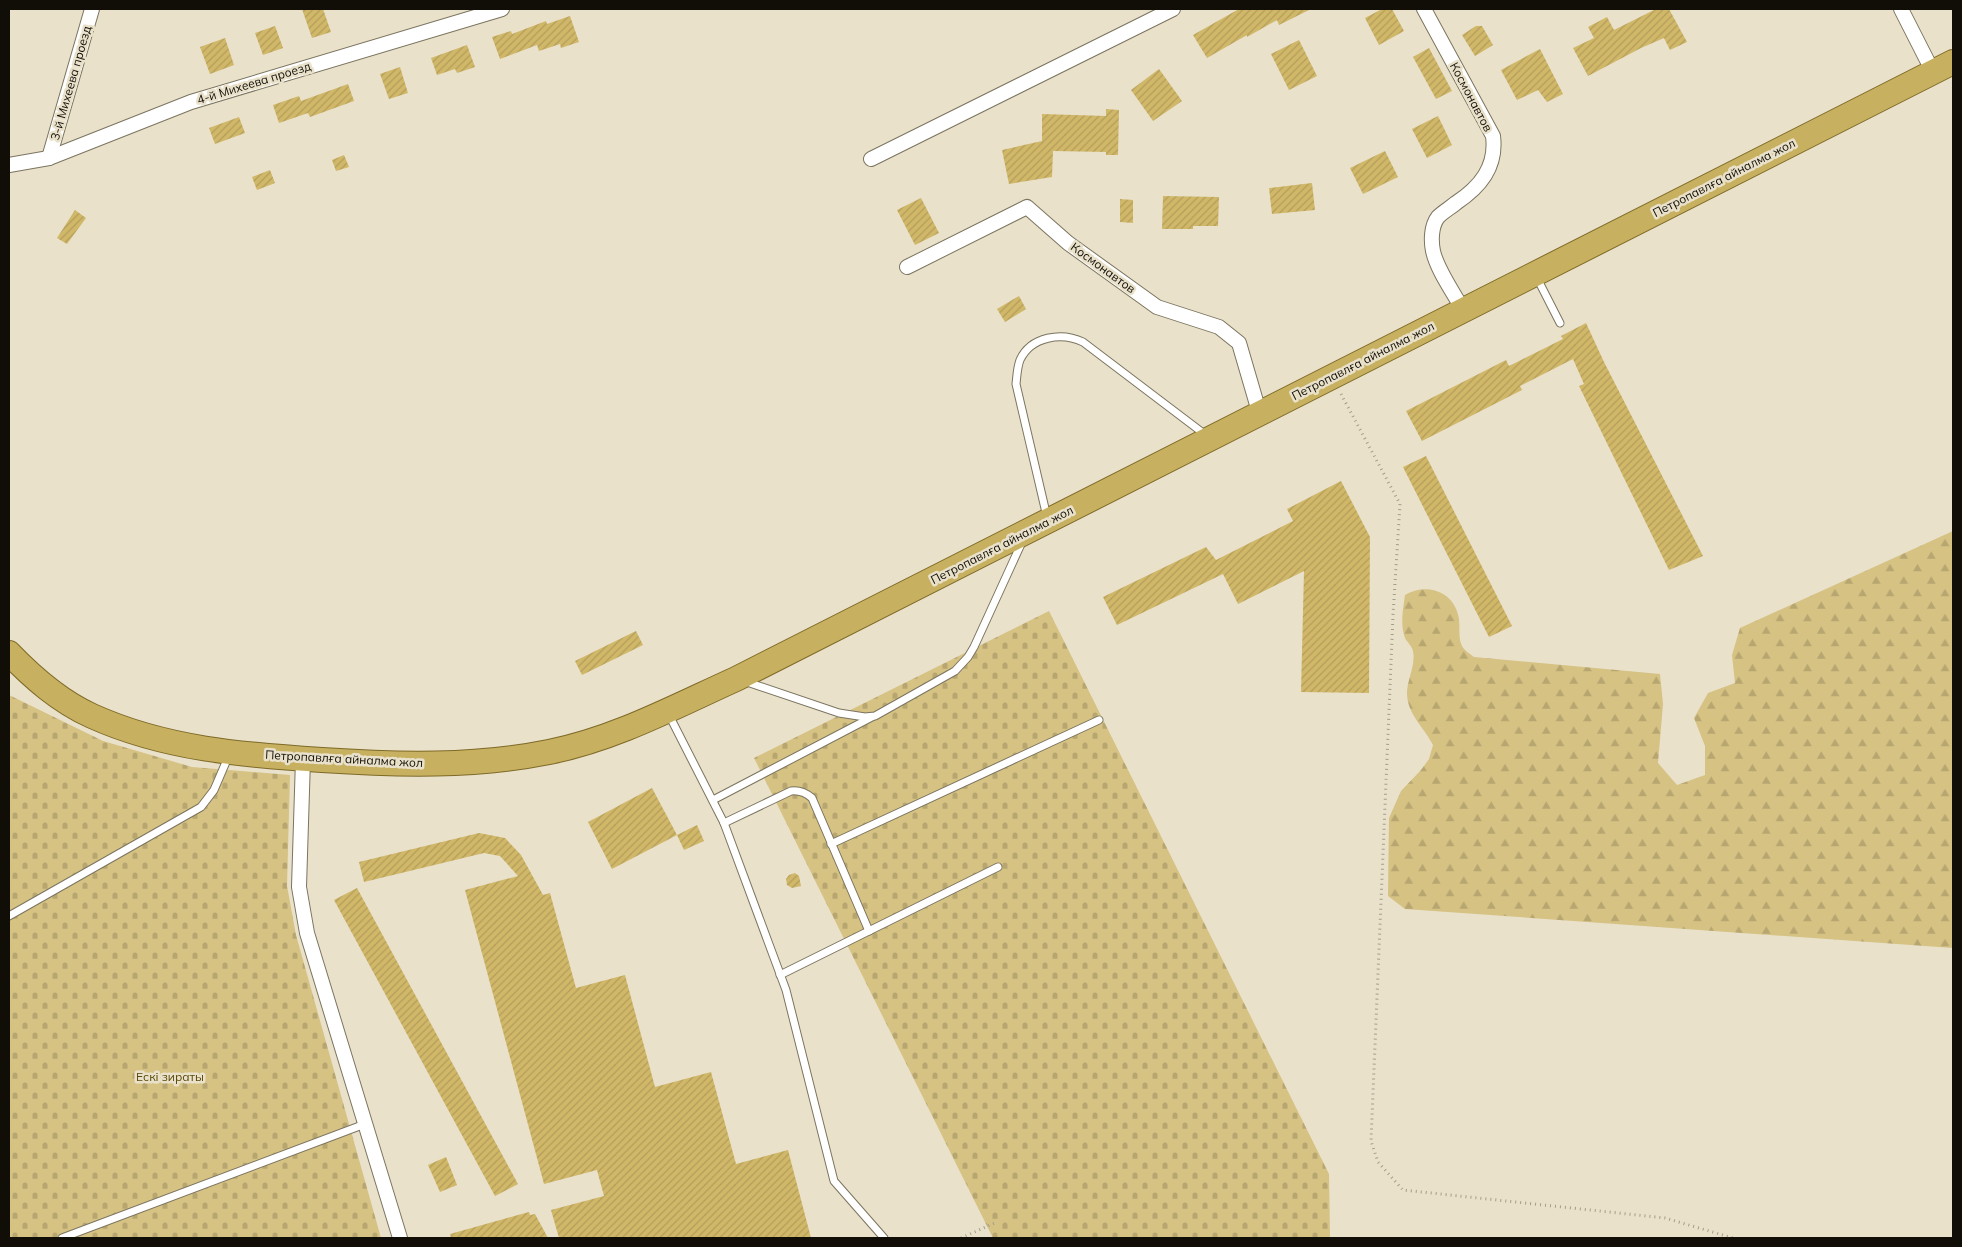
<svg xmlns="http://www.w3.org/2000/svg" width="1962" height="1247" font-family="Mulish,sans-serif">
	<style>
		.forest { fill: url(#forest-firs) }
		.cemetery { fill: url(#cemetery-stones) }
		.building { fill: url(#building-hatch) }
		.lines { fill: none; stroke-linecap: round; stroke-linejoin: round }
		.service-casing { stroke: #7b745f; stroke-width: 9 }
		.minor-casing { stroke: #7b745f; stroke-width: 16 }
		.trunk-casing { stroke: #7e6a27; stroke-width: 26 }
		.path { stroke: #a39d8b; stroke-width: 3; stroke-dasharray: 1 4; stroke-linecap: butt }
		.service { stroke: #fff; stroke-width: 7 }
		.minor { stroke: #fff; stroke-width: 14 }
		.trunk { stroke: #c7b060; stroke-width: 24 }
		.labels { text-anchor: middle; stroke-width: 5; stroke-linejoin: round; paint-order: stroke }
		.street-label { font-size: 12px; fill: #110e07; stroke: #e9e1ca }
		.park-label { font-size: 12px; fill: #594807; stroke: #e9e1ca }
	</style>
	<defs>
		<pattern id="forest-firs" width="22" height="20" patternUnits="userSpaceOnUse" patternTransform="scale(1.25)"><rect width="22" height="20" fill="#d6c283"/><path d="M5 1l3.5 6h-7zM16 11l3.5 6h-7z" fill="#b7a670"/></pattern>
		<pattern id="cemetery-stones" width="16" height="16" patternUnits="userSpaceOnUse" patternTransform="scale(1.25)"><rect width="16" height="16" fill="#d6c283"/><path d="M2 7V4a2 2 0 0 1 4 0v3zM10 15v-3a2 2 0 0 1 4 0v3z" fill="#b7a670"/></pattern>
		<pattern id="building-hatch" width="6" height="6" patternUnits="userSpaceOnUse" patternTransform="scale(1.25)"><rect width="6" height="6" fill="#d1b869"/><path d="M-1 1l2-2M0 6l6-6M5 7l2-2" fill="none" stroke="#b29d5a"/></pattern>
	</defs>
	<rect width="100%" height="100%" fill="#e9e1ca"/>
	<!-- forest -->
	<path class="forest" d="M1953 531V948L1405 909 1388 896 1389 818 1401 791 1421 770 1429 759 1433 745C1424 727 1407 714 1407 693 1407 680 1416 665 1413 651 1412 646 1407 642 1405 638 1400 624 1403 610 1405 595 1426 582 1455 591 1459 619 1460 628 1458 638 1462 646 1464 650 1470 654 1474 657L1660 674 1663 704 1658 763 1677 785 1705 775V746L1694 718 1708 693 1735 683 1732 655 1740 628Z"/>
	<!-- cemetery -->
	<g class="cemetery">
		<path d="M1049 611 1329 1174 1330 1238H993L754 758Z"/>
		<path d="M9 695 103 741 192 767 290 775 287 886 296 935 381 1238H9Z"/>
	</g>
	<!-- building -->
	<g class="building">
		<path d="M302 9H323L331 32 312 38Z"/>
		<path d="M1239 9H1311L1279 25 1277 20 1247 37V35L1207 58 1193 35Z"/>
		<path d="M1382 9H1392L1404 31 1379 45 1365 18Z"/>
		<path d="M1656 9H1669L1687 42 1670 50 1664 38 1641 48 1588 76 1573 48 1594 38 1588 27 1607 17 1614 30Z"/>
		<path d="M570 16 579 42 561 48 560 44 539 51 537 45 500 59 492 37 511 31 512 34 546 21 547 24Z"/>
		<path d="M275 26 283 48 263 55 255 33Z"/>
		<path d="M1476 26H1482L1493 45 1475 56 1462 35Z"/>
		<path d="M225 38 234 65 210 74 200 47Z"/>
		<path d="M1299 40 1317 76 1289 90 1271 54Z"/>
		<path d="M467 45 475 67 457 73 455 69 437 75 431 58Z"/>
		<path d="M1429 48 1452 91 1436 99 1413 57Z"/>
		<path d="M1540 49 1563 94 1547 102 1538 90 1517 100 1501 70Z"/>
		<path d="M400 67 408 93 389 99 380 74Z"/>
		<path d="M1159 69 1182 101 1153 121 1131 90Z"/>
		<path d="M348 84 354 101 310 117 308 113 279 123 273 105 299 96 301 101Z"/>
		<path d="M1106 109 1119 110 1118 155H1106V152L1053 151 1052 177 1009 184 1002 150 1042 141V114L1106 116Z"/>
		<path d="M1438 116 1452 145 1427 158 1412 129Z"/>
		<path d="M239 117 245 133 215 144 209 128Z"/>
		<path d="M1385 151 1398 177 1363 194 1350 168Z"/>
		<path d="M344 155 349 167 336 171 332 160Z"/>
		<path d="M270 170 275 183 257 190 252 177Z"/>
		<path d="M1312 183 1315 210 1272 214 1269 188Z"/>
		<path d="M1163 196 1219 197 1218 226H1193V229H1162Z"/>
		<path d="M921 198 939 233 915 245 897 210Z"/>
		<path d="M1120 199 1133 200V223L1120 222Z"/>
		<path d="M75 210 86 218 67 244 57 238Z"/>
		<path d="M1019 296 1026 309 1005 322 997 309Z"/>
		<path d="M1586 323 1604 362 1703 556 1669 570 1579 386 1584 384 1573 359 1520 386 1522 390 1422 441 1406 411 1506 360 1509 366 1563 339 1561 336Z"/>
		<path d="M1426 456 1512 626 1489 637 1403 467Z"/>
		<path d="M1341 481 1370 537 1369 693 1301 692 1304 571 1238 604 1223 574 1117 625 1103 597 1206 547 1216 560 1293 521 1287 509Z"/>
		<path d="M636 631 643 645 582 675 575 661Z"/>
		<path d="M652 788 677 835 612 869 588 822Z"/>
		<path d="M697 825 704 841 684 850 677 835Z"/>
		<path d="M479 833 505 838 521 855 543 895 550 893 576 988 625 975 655 1087 711 1072 736 1164 788 1150 811 1238H559L551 1210 604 1196 597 1170 544 1184 465 890 518 876 500 856 484 853 364 882 359 862Z"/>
		<path d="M795 873 799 876 801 886 792 888 787 885 786 879 789 875Z"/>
		<path d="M357 888 518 1184 495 1196 334 900Z"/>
		<path d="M446 1157 457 1185 440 1192 428 1165Z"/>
		<path d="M529 1212 530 1215 535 1214 548 1238H451L450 1234Z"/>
	</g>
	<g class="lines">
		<!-- service casing -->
		<g class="service-casing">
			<g id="service">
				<path d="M1537 278 1560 323"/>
				<path d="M1047 517 1016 384C1017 376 1017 368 1020 360 1031 336 1062 332 1083 342L1207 436"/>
				<path d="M744 681 839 713 865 717 875 716 955 671 968 657 974 647 1022 542"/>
				<path d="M668 713 724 823 786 990 834 1181 884 1238"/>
				<path d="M713 800 872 717"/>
				<path d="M724 823 791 791C799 790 805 792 812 798L869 931"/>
				<path d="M831 844 1099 720"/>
				<path d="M9 916 201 807 214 790 229 755"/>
				<path d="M780 975 998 867"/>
				<path d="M62 1238 365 1124"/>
			</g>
		</g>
		<!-- minor casing -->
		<g class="minor-casing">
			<g id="minor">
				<path d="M1424 9 1493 136C1497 167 1480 187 1456 203 1450 208 1443 212 1438 217 1431 226 1431 241 1433 251 1437 270 1454 293 1463 310"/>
				<path d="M1901 9 1933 72"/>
				<path d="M49 158 92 9"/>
				<path d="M871 159 1173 9"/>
				<path d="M9 165 49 158 191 102 502 9"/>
				<path d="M907 267 1027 207 1068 243 1157 307 1219 327 1239 343 1260 415"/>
				<path d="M303 759 299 887 307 933 400 1238"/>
			</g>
		</g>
		<!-- trunk casing -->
		<g class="trunk-casing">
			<path id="trunk" d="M9 653C33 678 59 701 92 716 165 749 243 755 322 760 397 765 475 767 549 752 615 739 676 706 736 679L1953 62"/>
		</g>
		<!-- path -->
		<g class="path">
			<path d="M1341 394 1400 504 1393 615 1371 1141 1378 1162 1403 1190 1665 1218 1733 1238"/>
			<path d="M961 1238 997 1222"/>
		</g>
		<!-- service -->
		<use href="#service" class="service"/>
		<!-- minor -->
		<use href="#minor" class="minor"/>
		<!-- trunk -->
		<use href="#trunk" class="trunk"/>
	</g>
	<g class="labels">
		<!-- street labels -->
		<g class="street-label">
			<text transform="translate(71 83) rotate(-74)" y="4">3-й Михеева проезд</text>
			<text transform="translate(254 83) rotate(-17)" y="4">4-й Михеева проезд</text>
			<text transform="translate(1471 97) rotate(62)" y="4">Космонавтов</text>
			<text transform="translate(1724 178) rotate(-27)" y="4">Петропавлға айналма жол</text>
			<text transform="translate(1103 268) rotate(36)" y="4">Космонавтов</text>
			<text transform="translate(1363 361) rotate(-27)" y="4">Петропавлға айналма жол</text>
			<text transform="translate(1002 545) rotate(-27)" y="4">Петропавлға айналма жол</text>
			<text transform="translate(344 759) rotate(3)" y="4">Петропавлға айналма жол</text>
		</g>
		<!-- park labels -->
		<g class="park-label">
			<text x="170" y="1081">Ескі зираты</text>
		</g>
	</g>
	<!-- border -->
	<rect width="1962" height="1247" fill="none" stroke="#110e07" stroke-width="20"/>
</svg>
